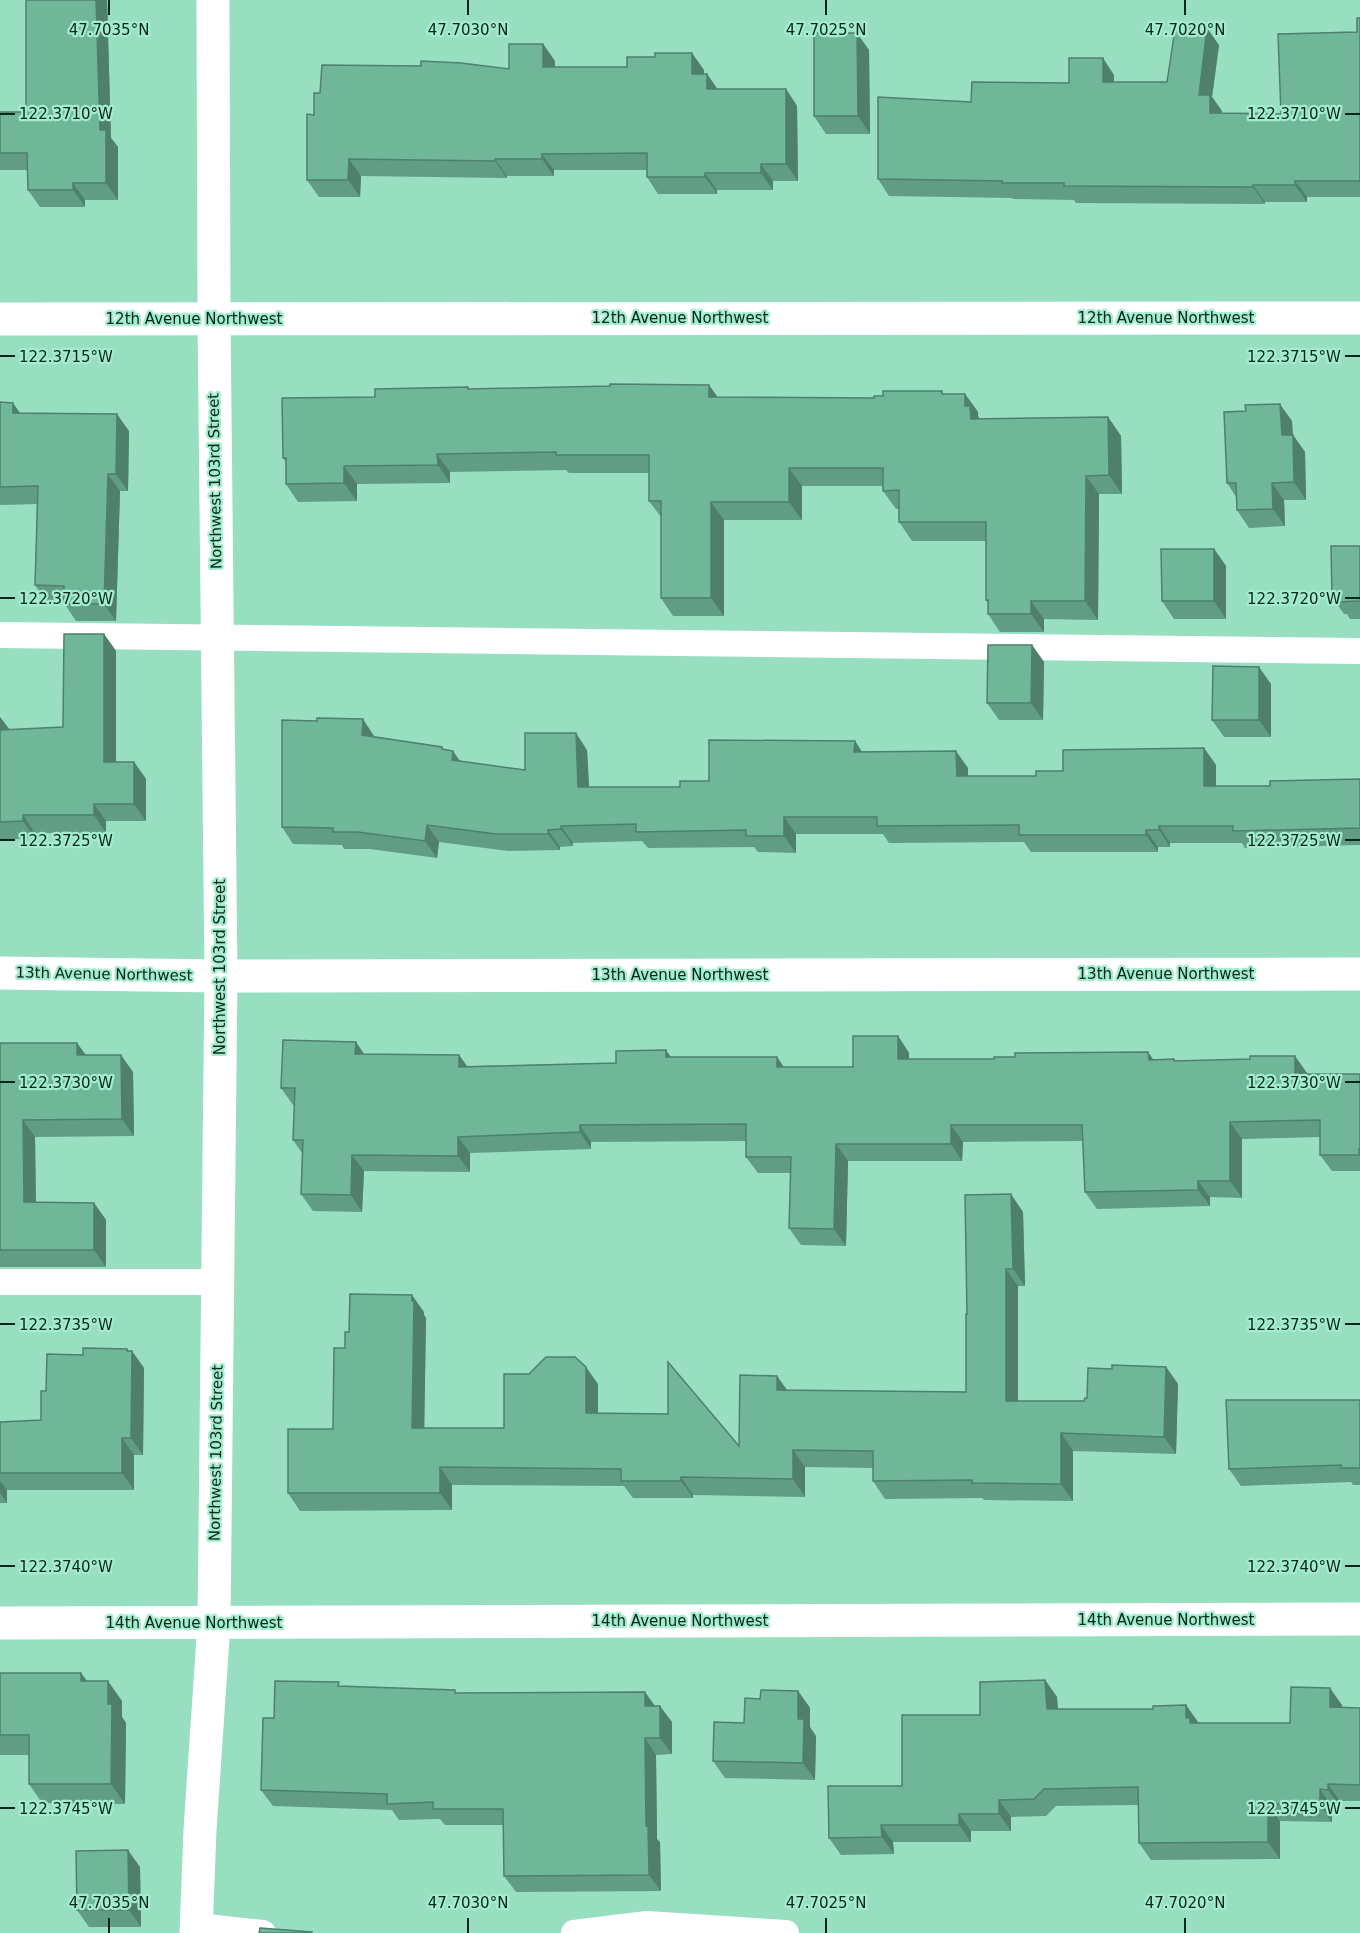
<svg xmlns="http://www.w3.org/2000/svg" width="1360" height="1933" font-family="'DejaVu Sans',sans-serif">
	<style>
		.lines { fill: none; stroke-linecap: round; stroke-linejoin: round }
		.lane { stroke: #fff; stroke-width: 26 }
		.street { stroke: #fff; stroke-width: 33 }
		.wall { fill: #609d84 }
		.shaded-wall { fill: #4e806c }
		.building { fill: #70b79a; stroke: #4e806c; stroke-width: 1.5 }
		.ticks { fill: none; stroke: #07261b; stroke-width: 2 }
		.labels { text-anchor: middle; stroke-width: 4.5; stroke-linejoin: round; paint-order: stroke }
		.street-label { font-size: 15px; fill: #07261b; stroke: #a3eccd }
		.ticks-label { font-size: 15px; text-anchor: middle; fill: #07261b; stroke: #a3eccd; stroke-width: 4.5; stroke-linejoin: round; paint-order: stroke }
	</style>
	<rect width="100%" height="100%" fill="#97dfc0"/>
	<g class="lines">
		<!-- lane -->
		<g class="lane">
			<path d="M0 635 1360 651"/>
			<path d="M0 1282H217"/>
			<path d="M197 1926 263 1933"/>
			<path d="M574 1933 647 1924 786 1933"/>
		</g>
		<!-- street -->
		<g class="street">
			<path d="M0 319 1360 318"/>
			<path d="M0 973 221 976 1360 974"/>
			<path d="M0 1623 1360 1619"/>
			<path d="M196 1933 200 1830 214 1623 221 976 214 319 213 0"/>
		</g>
	</g>
	<!-- wall -->
	<g class="wall">
		<path d="M26 0H107L111 138 118 147V200H85V207H40L28 190V170H0V112H26Z"/>
		<path d="M1360 18V197H1307V202H1265V204L1076 203 1074 200 1013 199 1012 198 889 196 878 179 971 102 1114 75V82H1167L1219 45 1212 97 1222 111V113L1281 114 1357 32Z"/>
		<path d="M543 44 555 61V67L704 70V74H707L717 89H786L797 106 798 181H773V190H717V194H658L647 177V170H554V176H507V178L361 176 360 197H319L307 180 314 115 320 93 509 69Z"/>
		<path d="M869 50 870 134H826L814 116Z"/>
		<path d="M470 389 718 397 874 398 945 394H965L978 412V416L979 419 1108 417 1121 436 1122 494H1099L1098 620 1044 619V632H1000L988 614V603L986 600V541H912L899 522V509H896L883 491V486H802V520H724V616H673L661 598V517L649 501V473H569L566 470 450 472V483L357 484V501L298 502 286 484V462L283 458 375 397Z"/>
		<path d="M0 402 20 413 129 431 128 491H120L116 621H76L64 603 47 602 35 585 37 504 0 505Z"/>
		<path d="M1292 421 1293 435 1305 452 1306 500H1284L1285 526 1249 528 1237 510V498L1227 483Z"/>
		<path d="M1360 546V619H1350L1347 614H1344L1332 597Z"/>
		<path d="M1214 549 1226 566V619H1174L1162 601Z"/>
		<path d="M104 634 116 651V762H134L146 779V821H106V833H35V838L0 840V717L9 730 63 727Z"/>
		<path d="M1032 645 1044 662 1043 720H999L987 703Z"/>
		<path d="M1271 684V737H1224L1212 720Z"/>
		<path d="M374 736V737L442 747 444 750 460 761 525 770 587 750 589 787H680L709 781 855 741 862 752 968 768V776H1036L1063 771 1204 748 1216 765V786H1270L1360 779V845L1245 848 1242 843H1170V847H1158V852H1031L1024 842 889 843 883 834H796V853L758 852 754 847 648 848 642 841 573 843V846L560 847V850L508 851 439 842 437 858 370 849H344L342 845 293 844 282 827Z"/>
		<path d="M898 1036 909 1053V1059H994L1015 1057 1148 1052 1153 1060 1174 1059 1175 1061 1307 1073V1074H1360V1171H1332L1320 1155V1137L1242 1139V1198L1210 1197V1206L1097 1209 1085 1192 1083 1141 963 1142 962 1161H848L846 1246 801 1245 789 1228 791 1173H758L746 1157V1141L591 1142V1149L470 1153V1172L364 1171 362 1212 313 1211 301 1194 302 1153 293 1140 294 1105H293L281 1088 356 1042 364 1054 459 1055 467 1066 616 1063 671 1057H777L784 1067H853Z"/>
		<path d="M0 1043H77L86 1055 133 1072 134 1136 35 1137 36 1202 94 1203 106 1220V1267H0Z"/>
		<path d="M1023 1212 1025 1286H1018V1401H1084L1112 1369 1166 1367 1178 1384 1176 1454 1073 1451V1501L984 1500 982 1498 885 1499 873 1481V1468L805 1467V1497L693 1495V1498H633L624 1486 452 1485V1510L300 1511 288 1493 333 1429 345 1348 349 1332 424 1312V1315L426 1318 424 1428H504L598 1384V1413L739 1446 777 1376 787 1390 966 1392 967 1314Z"/>
		<path d="M132 1351 144 1368 143 1455H134V1490H7V1503H0V1422L41 1420 46 1391 83 1355Z"/>
		<path d="M1360 1400V1485H1353L1351 1482 1241 1486 1229 1469Z"/>
		<path d="M0 1673H81L87 1681 122 1701V1717L126 1723 125 1804 42 1803 29 1784V1755H0Z"/>
		<path d="M1045 1680 1057 1697 1058 1709H1153L1186 1705 1198 1723H1290L1342 1705V1708H1360V1801H1340V1807L1332 1806V1822L1280 1821V1859L1151 1860 1139 1843 1138 1805 1056 1806 1046 1816 1011 1817V1831H971V1842H893L894 1854 841 1855 829 1838 902 1786 980 1715Z"/>
		<path d="M341 1686 457 1693 645 1692 655 1706 672 1722V1754L656 1755 657 1839 660 1842 661 1891 516 1892 504 1876 503 1825H445L440 1819 399 1820 392 1810 273 1806 261 1790 274 1718Z"/>
		<path d="M798 1691 810 1708V1727L816 1736 815 1780 725 1778 713 1761 744 1723 760 1699Z"/>
		<path d="M140 1867 141 1927H89L77 1910Z"/>
	</g>
	<!-- shaded-wall -->
	<g class="shaded-wall">
		<path d="M96 0H107L111 138 118 147V200L106 183 100 130Z"/>
		<path d="M1207 28 1219 45 1212 97 1222 111V130L1199 95Z"/>
		<path d="M857 33 869 50 870 134 858 116Z"/>
		<path d="M543 44 555 61V84L543 67Z"/>
		<path d="M692 53 704 70V91L692 74Z"/>
		<path d="M1103 58 1114 75V99L1103 82Z"/>
		<path d="M707 74 719 91 707 89Z"/>
		<path d="M786 89 797 106 798 181 786 164Z"/>
		<path d="M542 154 554 170V176L542 159Z"/>
		<path d="M349 159 361 176 360 197 348 180Z"/>
		<path d="M495 159 507 176V178L495 161Z"/>
		<path d="M761 164 773 181V190L761 173Z"/>
		<path d="M705 173 717 190V194L705 177Z"/>
		<path d="M1295 181 1307 197V202L1295 185Z"/>
		<path d="M73 183 85 200V207L73 190Z"/>
		<path d="M1253 185 1265 202V204L1253 187Z"/>
		<path d="M709 385 722 403 709 397Z"/>
		<path d="M965 394 978 412V416L983 424 971 419 965 406Z"/>
		<path d="M13 403 25 420 13 413Z"/>
		<path d="M1280 404 1292 421 1293 444V435L1305 452 1306 500 1294 482 1282 435Z"/>
		<path d="M117 414 129 431 128 491 116 474Z"/>
		<path d="M1108 417 1121 436 1122 494 1109 475Z"/>
		<path d="M437 454 450 472V483L438 465Z"/>
		<path d="M344 466 357 484V501L344 483Z"/>
		<path d="M789 468 802 486V520L789 502Z"/>
		<path d="M108 474 120 491 116 621 104 604Z"/>
		<path d="M1086 476 1099 494 1098 620 1085 601Z"/>
		<path d="M1272 483 1284 500 1285 526 1273 509Z"/>
		<path d="M711 502 724 520V616L711 598Z"/>
		<path d="M1214 549 1226 566V619L1214 601Z"/>
		<path d="M1031 601 1044 619V632L1031 614Z"/>
		<path d="M104 634 116 651V779L104 762Z"/>
		<path d="M1032 645 1044 662 1043 720 1031 703Z"/>
		<path d="M1259 667 1271 684V737L1259 720Z"/>
		<path d="M0 717 10 730 0 734Z"/>
		<path d="M363 719 374 736V752L362 735Z"/>
		<path d="M576 733 587 750 590 804 578 787Z"/>
		<path d="M855 741 866 758 854 752Z"/>
		<path d="M1204 748 1216 765V803L1204 786Z"/>
		<path d="M453 751 465 768 452 760Z"/>
		<path d="M956 751 968 768V793L957 776Z"/>
		<path d="M134 762 146 779V821L134 804Z"/>
		<path d="M94 804 106 821V833L94 815Z"/>
		<path d="M23 815 35 833V838L23 821Z"/>
		<path d="M784 817 796 834V853L784 836Z"/>
		<path d="M427 825 439 842 437 858 425 841Z"/>
		<path d="M561 826 573 843V846L561 829Z"/>
		<path d="M1159 826 1170 843V847L1159 830Z"/>
		<path d="M548 830 560 847V850L548 834Z"/>
		<path d="M1146 830 1158 847V852L1146 835Z"/>
		<path d="M898 1036 909 1053V1076L898 1059Z"/>
		<path d="M356 1042 367 1059 355 1054Z"/>
		<path d="M77 1043 89 1060 77 1055Z"/>
		<path d="M666 1050 678 1067 666 1057Z"/>
		<path d="M1148 1052 1160 1069 1149 1060Z"/>
		<path d="M121 1055 133 1072 134 1136 122 1119Z"/>
		<path d="M459 1055 471 1072 459 1067Z"/>
		<path d="M1295 1056 1307 1073V1091L1295 1074Z"/>
		<path d="M777 1057 788 1074 777 1067Z"/>
		<path d="M23 1120 35 1137 36 1220 24 1202Z"/>
		<path d="M1230 1122 1242 1139V1198L1230 1181Z"/>
		<path d="M580 1125 591 1142V1149L580 1132Z"/>
		<path d="M951 1125 963 1142 962 1161 951 1144Z"/>
		<path d="M458 1137 470 1153V1172L458 1156Z"/>
		<path d="M836 1144 848 1161 846 1246 834 1229Z"/>
		<path d="M352 1155 364 1171 362 1212 351 1195Z"/>
		<path d="M1198 1181 1210 1197V1206L1198 1190Z"/>
		<path d="M1011 1194 1023 1212 1025 1286 1013 1269Z"/>
		<path d="M94 1203 106 1220V1267L94 1250Z"/>
		<path d="M1006 1269 1018 1286V1418L1006 1401Z"/>
		<path d="M412 1295 424 1312V1315L426 1318 424 1445 412 1428Z"/>
		<path d="M127 1349 132 1357V1351L144 1368 143 1455 131 1438Z"/>
		<path d="M586 1367 598 1384V1430L586 1413Z"/>
		<path d="M1166 1367 1178 1384 1176 1454 1164 1437Z"/>
		<path d="M777 1376 789 1393 777 1390Z"/>
		<path d="M1061 1433 1073 1451V1501L1061 1484Z"/>
		<path d="M122 1438 134 1455V1490L122 1473Z"/>
		<path d="M793 1450 805 1467V1497L793 1479Z"/>
		<path d="M440 1467 452 1485V1510L440 1493Z"/>
		<path d="M681 1477 693 1495V1498L681 1481Z"/>
		<path d="M0 1481 7 1490V1503L0 1493Z"/>
		<path d="M81 1673 95 1692 81 1681Z"/>
		<path d="M1045 1680 1057 1697 1059 1726 1047 1709Z"/>
		<path d="M108 1681 122 1701V1717L126 1723 125 1804 111 1784 108 1704Z"/>
		<path d="M1330 1688 1342 1705V1725L1330 1707Z"/>
		<path d="M798 1691 810 1708V1727L816 1736 815 1780 803 1763 798 1719Z"/>
		<path d="M645 1692 656 1708 645 1706Z"/>
		<path d="M1186 1705 1198 1722V1729L1202 1735 1186 1718Z"/>
		<path d="M660 1706 672 1722V1754L660 1738Z"/>
		<path d="M645 1738 656 1755 657 1839 660 1842 661 1891 649 1875 646 1826Z"/>
		<path d="M1328 1784 1340 1801V1807L1328 1790Z"/>
		<path d="M1320 1789 1332 1806V1822L1320 1805Z"/>
		<path d="M999 1800 1011 1817V1831L999 1814Z"/>
		<path d="M1268 1804 1280 1821V1859L1268 1842Z"/>
		<path d="M959 1814 971 1831V1842L959 1825Z"/>
		<path d="M881 1825 893 1842 894 1854 882 1837Z"/>
		<path d="M128 1850 140 1867 141 1927 129 1910Z"/>
	</g>
	<!-- building -->
	<g class="building">
		<path d="M26 0H96L100 130H106V183H73V190H28L27 153H0V112H26Z"/>
		<path d="M1357 18H1360V181H1295V185H1253V187L1064 186V183H1002V181L878 179V97L971 102 972 82 1069 83V58H1103V82H1167L1176 23 1207 28 1199 95H1210V113L1281 114 1278 34 1357 32Z"/>
		<path d="M814 33H857L858 116H814Z"/>
		<path d="M509 44H543V67H627V57H655V53H692V74H707V89H786V164H761V173H705V177H647V153L542 154V159H495V161L349 159 348 180H307V114L314 115V93H320L322 65 421 66V61L461 63 509 69Z"/>
		<path d="M610 384 709 385V397L874 398V396H883V391H942V394H965V406H970L971 419 1108 417 1109 475 1086 476 1085 601H1031V614H988V600H986V522H899V490L883 491V468H789V502H711V598H661V501H649V455H556V452L437 454 438 465 344 466V483L286 484V458H283L282 398 375 397V389L468 387V389L610 386Z"/>
		<path d="M0 402 13 403V413L117 414 116 474H108L104 604H64V586L35 585 38 486 0 487Z"/>
		<path d="M1280 404 1282 435H1293L1294 482 1272 483 1273 509 1237 510 1236 483H1227L1224 412 1246 411 1245 405Z"/>
		<path d="M1331 546H1360V601L1338 602V597H1332Z"/>
		<path d="M1161 549H1214V601H1162Z"/>
		<path d="M64 634H104V762H134V804H94V815H23V821L0 822V730L63 727Z"/>
		<path d="M988 645H1032L1031 703H987Z"/>
		<path d="M1213 666 1259 667V720H1212Z"/>
		<path d="M317 718 363 719 362 735 442 747V749L453 751 452 760 525 770V733H576L578 787H680V781H709V740L855 741 854 752 956 751 957 776H1036V771H1063V750L1204 748V786H1270V781L1360 779V828L1233 831V826H1159V830H1146V835H1019V825L877 826V817H784V836H746V830L636 832V824L561 826V829L548 830V834H496L427 825 425 841 358 832H333V828L282 827V720L317 721Z"/>
		<path d="M853 1036H898V1059H994V1057H1015V1053L1148 1052 1149 1060 1174 1059V1061L1250 1059V1056H1295V1074H1360V1149H1359V1155H1320V1120L1230 1122V1181H1198V1190L1085 1192 1082 1125H951V1144H836L834 1229 789 1228 791 1157H746V1124L580 1125V1132L458 1137V1156L352 1155 351 1195 301 1194 303 1140H293L295 1088H281L283 1040 356 1042 355 1054 459 1055V1067L616 1063V1051L666 1050V1057H777V1067H853Z"/>
		<path d="M0 1043H77V1055H121L122 1119 23 1120 24 1202 94 1203V1250H0Z"/>
		<path d="M1011 1194 1013 1269H1006V1401H1084L1085 1398H1087L1088 1368 1112 1369V1365L1166 1367 1164 1437 1061 1433V1484L972 1483V1480L873 1481V1451L793 1450V1479L681 1477V1481H621V1469L440 1467V1493H288V1429H333L334 1348H345V1332H349L350 1294 412 1295V1301H414L412 1428H504V1374H529L546 1357H575L586 1367V1413L668 1414V1362L739 1446 740 1375 777 1376V1390L966 1392V1314H967L965 1195Z"/>
		<path d="M83 1348 127 1349V1351H132L131 1438H122V1473H0V1422L41 1420V1391H46L47 1354 83 1355Z"/>
		<path d="M1226 1400H1360V1468H1341V1465L1229 1469Z"/>
		<path d="M0 1673H81V1681H108V1704H112L111 1784H29V1735H0Z"/>
		<path d="M1045 1680 1047 1709H1153V1706L1186 1705V1718H1190V1723H1290L1291 1687 1330 1688V1707L1360 1708V1785L1328 1784V1790L1320 1789V1805L1268 1804V1842L1139 1843 1138 1787 1044 1789 1034 1799 999 1800V1814H959V1825H881L882 1837 829 1838 828 1786H902V1715H980V1682Z"/>
		<path d="M275 1681 339 1682 338 1686 455 1690V1693L645 1692V1706H660V1738H645L646 1826H648L649 1875 504 1876 503 1809H433V1802L387 1804V1794L261 1790 263 1718H274Z"/>
		<path d="M761 1690 798 1691V1719H804L803 1763 713 1761 714 1722 744 1723 745 1698 760 1699Z"/>
		<path d="M128 1850 129 1910H77L76 1851Z"/>
		<path d="M260 1928 312 1932V1933H259Z"/>
	</g>
	<!-- ticks -->
	<path class="ticks" d="M109 0V15M468 0V15M826 0V15M1185 0V15M0 114H15M1345 114H1360M0 356H15M1345 356H1360M0 598H15M1345 598H1360M0 840H15M1345 840H1360M0 1082H15M1345 1082H1360M0 1324H15M1345 1324H1360M0 1566H15M1345 1566H1360M0 1808H15M1345 1808H1360M109 1918V1933M468 1918V1933M826 1918V1933M1185 1918V1933"/>
	<g class="labels">
		<!-- street labels -->
		<g class="street-label">
			<text x="680" y="323">12th Avenue Northwest</text>
			<text x="1166" y="323">12th Avenue Northwest</text>
			<text x="194" y="324">12th Avenue Northwest</text>
			<text transform="translate(215 481) rotate(-91)" y="5">Northwest 103rd Street</text>
			<text transform="translate(220 967) rotate(-90)" y="5">Northwest 103rd Street</text>
			<text transform="translate(104 974) rotate(1)" y="5">13th Avenue Northwest</text>
			<text x="1166" y="979">13th Avenue Northwest</text>
			<text x="680" y="980">13th Avenue Northwest</text>
			<text transform="translate(216 1453) rotate(-89)" y="5">Northwest 103rd Street</text>
			<text x="1166" y="1625">14th Avenue Northwest</text>
			<text x="680" y="1626">14th Avenue Northwest</text>
			<text x="194" y="1628">14th Avenue Northwest</text>
		</g>
	</g>
	<g class="ticks-label">
		<text x="109" y="35">47.7035°N</text>
		<text x="468" y="35">47.7030°N</text>
		<text x="826" y="35">47.7025°N</text>
		<text x="1185" y="35">47.7020°N</text>
		<text x="1294" y="119">122.3710°W</text>
		<text x="66" y="119">122.3710°W</text>
		<text x="1294" y="362">122.3715°W</text>
		<text x="66" y="362">122.3715°W</text>
		<text x="1294" y="604">122.3720°W</text>
		<text x="66" y="604">122.3720°W</text>
		<text x="1294" y="846">122.3725°W</text>
		<text x="66" y="846">122.3725°W</text>
		<text x="1294" y="1088">122.3730°W</text>
		<text x="66" y="1088">122.3730°W</text>
		<text x="1294" y="1330">122.3735°W</text>
		<text x="66" y="1330">122.3735°W</text>
		<text x="66" y="1572">122.3740°W</text>
		<text x="1294" y="1572">122.3740°W</text>
		<text x="66" y="1814">122.3745°W</text>
		<text x="1294" y="1814">122.3745°W</text>
		<text x="109" y="1908">47.7035°N</text>
		<text x="468" y="1908">47.7030°N</text>
		<text x="826" y="1908">47.7025°N</text>
		<text x="1185" y="1908">47.7020°N</text>
	</g>
</svg>
